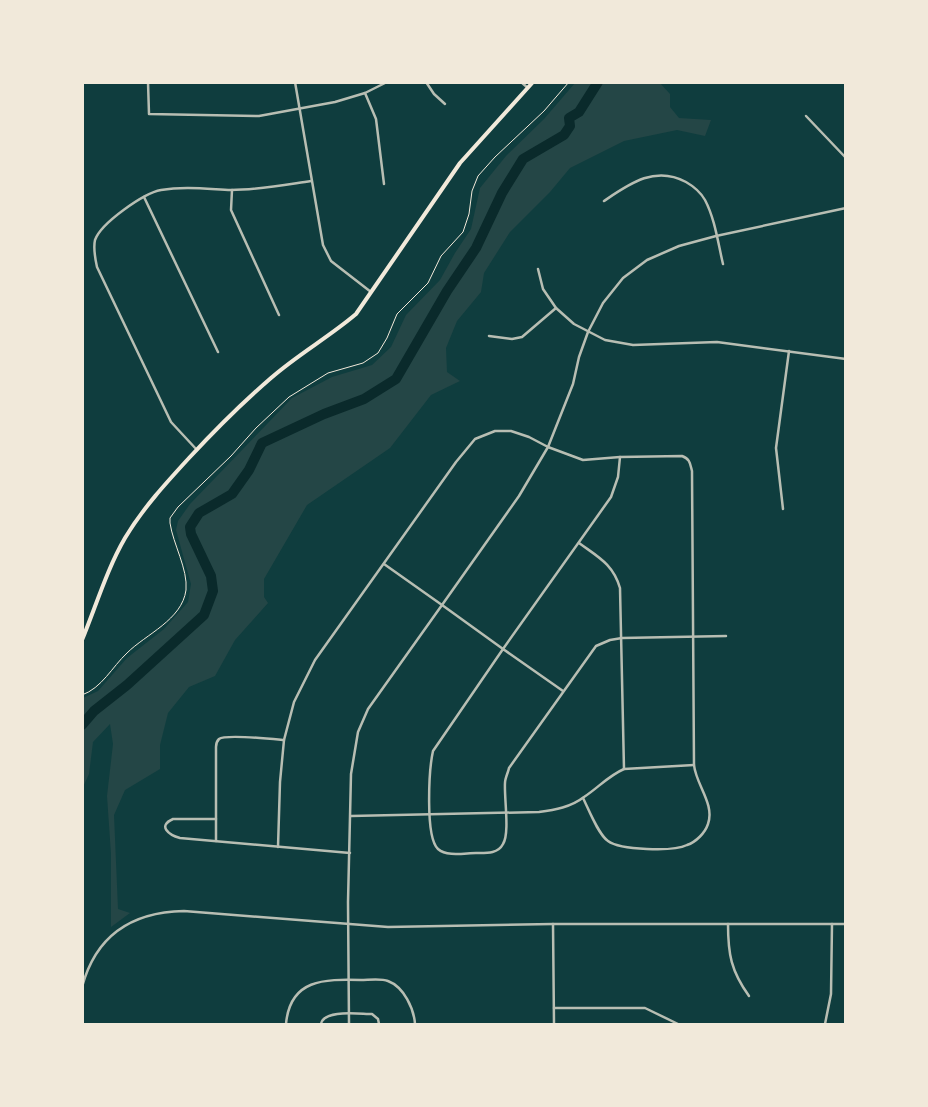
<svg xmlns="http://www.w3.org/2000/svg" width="928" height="1107" font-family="'Nunito Sans',sans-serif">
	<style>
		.green { fill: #244646 }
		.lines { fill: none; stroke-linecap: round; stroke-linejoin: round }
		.river { stroke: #0a2a2b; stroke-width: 10 }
		.path { stroke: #f1e9da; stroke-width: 1 }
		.minor { stroke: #b8beb3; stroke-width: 2.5 }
		.secondary { stroke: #f1e9da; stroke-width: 4 }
	</style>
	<rect width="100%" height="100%" fill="#0f3d3e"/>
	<!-- green -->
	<path class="green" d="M575 83H660L670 94V107L679 118 711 120 705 136 677 130 624 141 570 168 550 192 510 232 484 273 481 292 457 321 446 348 447 372 460 381 431 395 390 448 307 505 264 579V597L268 603 235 640 215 676 189 687 168 713 160 745V769L125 790 114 815 118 909 130 913 111 927V854L107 796 113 744 110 724 93 742 89 774 83 787V698L98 691 127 658 164 629 188 602 191 584 176 530 178 521 190 504 292 398 332 377 372 365 391 347 406 315 440 280 455 253 471 229 480 188 506 156 544 119Z"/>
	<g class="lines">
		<!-- river -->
		<path class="river" d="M82 725 94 711 127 685 204 615 213 591 211 576 191 534 190 527 199 513 232 494 249 470 262 443 324 414 364 399 396 379 447 291 476 248 502 193 523 159 564 135 570 126 569 118 579 112 598 82"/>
		<!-- path -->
		<path class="path" d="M82 695C102 688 112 667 127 653 146 634 182 620 186 590 188 569 173 544 170 523V518L178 507 231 456 256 428 289 397 328 373 363 363 378 353 387 338 397 314 428 283 441 256 463 232 469 214 472 191 478 176 495 157 544 111 569 82"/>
		<!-- minor -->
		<g class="minor">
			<path d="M148 82 149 114 259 116 335 102 365 93 387 82"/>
			<path d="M295 82 323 245 331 261 371 292"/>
			<path d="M426 82 434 94 445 104"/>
			<path d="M521 82 528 88"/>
			<path d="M365 93 376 119 384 184"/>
			<path d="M806 116 846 158"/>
			<path d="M232 190 231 210 279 315"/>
			<path d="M144 197 218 352"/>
			<path d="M604 201C629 184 655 165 686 182 693 186 701 193 705 200 715 219 718 243 723 264"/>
			<path d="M538 269 543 289 556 308 574 324 605 340 633 345 717 342 846 359"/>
			<path d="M489 336 512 339 522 337 556 308"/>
			<path d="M197 450 171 422 97 267C95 258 93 249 95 240 101 223 144 193 161 190 184 186 208 189 231 190 258 190 284 185 311 181"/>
			<path d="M620 457 618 477 611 497 503 649 442 605 519 496 548 447 573 384 579 357 588 332 603 303 623 278 647 260 679 246 716 236 846 208"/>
			<path d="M783 509 776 448 789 351"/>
			<path d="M579 543C598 557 613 564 620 588L624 769"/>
			<path d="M563 691 503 649 433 751C429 769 425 837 438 849 447 857 465 853 476 853 486 853 498 854 503 844 510 833 504 798 505 783 505 778 508 773 509 768L596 646 610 640 622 638 726 636"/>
			<path d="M351 816 539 812C555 810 571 807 584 797 598 788 608 776 624 769L694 765"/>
			<path d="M216 841V819"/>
			<path d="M278 847 280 782 284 740"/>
			<path d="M350 853 180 838C169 835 157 826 173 819H216V747C216 744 216 742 219 739 225 734 273 739 284 740L294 702 315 660 456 462 475 439 495 431H511L529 437 548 447 583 460 620 457 682 456C690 459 690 463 692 471L694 765C696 785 715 804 708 824 705 833 696 842 687 845 673 852 620 850 608 841 598 834 589 810 583 798"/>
			<path d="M553 924 554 1024"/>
			<path d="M728 924C728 954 731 971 749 996"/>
			<path d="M82 987C96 935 132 912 184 911L388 927 553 924H846"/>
			<path d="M554 1008H645L678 1024"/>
			<path d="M286 1024C290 979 324 979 361 980 368 980 381 978 388 981 404 987 414 1009 415 1024"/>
			<path d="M321 1024C324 1009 359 1014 372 1014L378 1019 379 1024"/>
			<path d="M349 1024 348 902 351 774 358 732 368 709 442 605 384 564"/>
			<path d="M825 1024 831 994 832 924"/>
		</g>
		<!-- secondary -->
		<path class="secondary" d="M82 640C96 606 107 569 125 538 143 508 166 483 189 458 215 430 242 403 271 378 297 355 329 337 356 314L460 163 533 82"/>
	</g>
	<!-- border -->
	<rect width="928" height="1107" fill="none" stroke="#f1e9da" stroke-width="168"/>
</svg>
